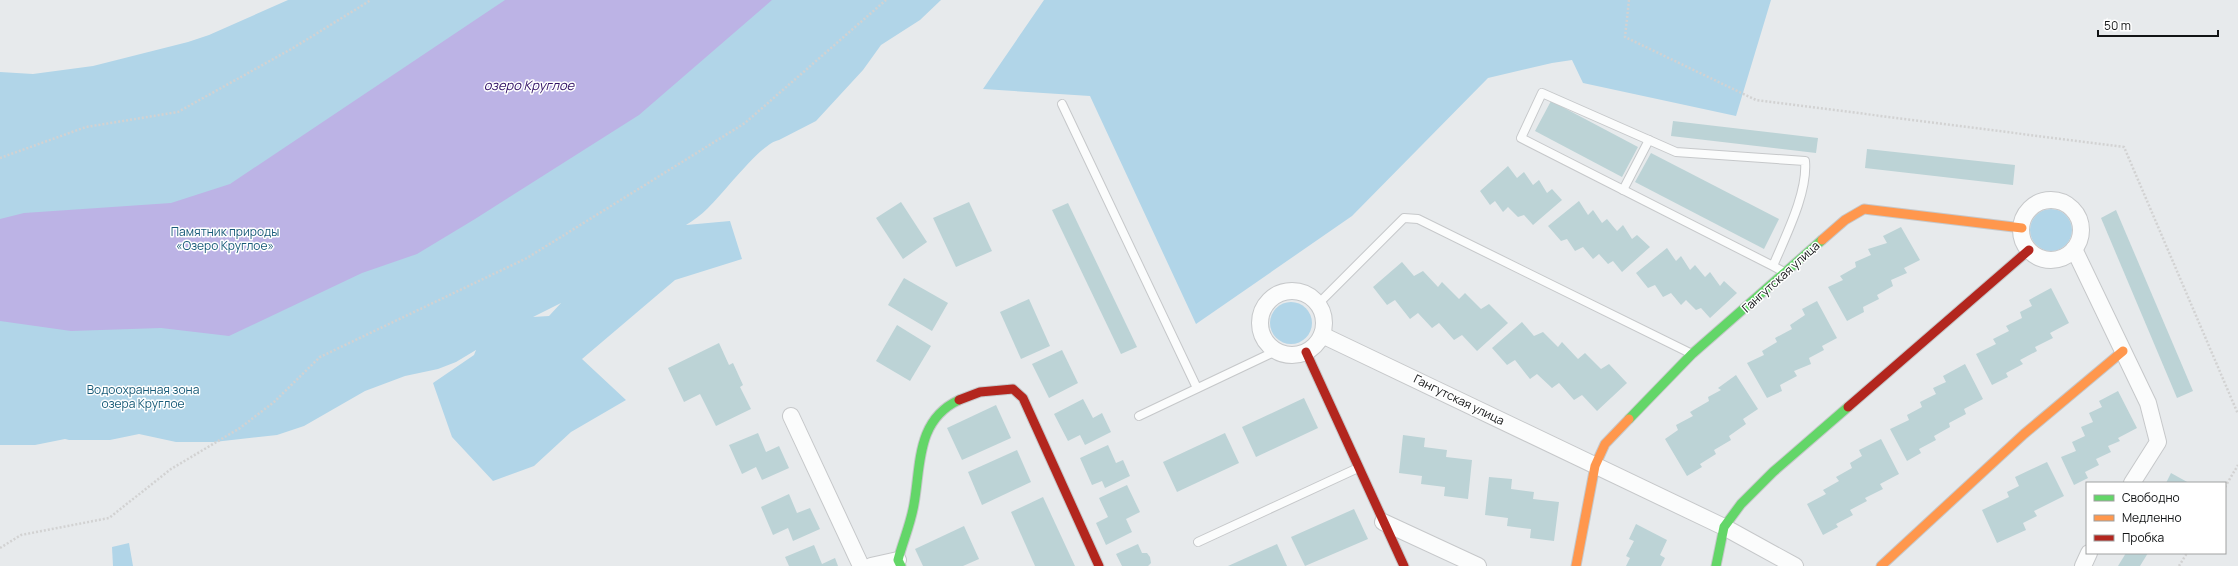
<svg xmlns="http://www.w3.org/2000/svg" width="2238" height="566" font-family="Manrope,sans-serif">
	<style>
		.green { fill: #b1d5e8; fill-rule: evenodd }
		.water { fill: #bcb3e5 }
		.building { fill: #bcd3d6 }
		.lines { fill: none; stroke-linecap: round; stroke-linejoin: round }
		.lane-casing { stroke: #c6c8ca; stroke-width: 10 }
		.street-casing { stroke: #c6c8ca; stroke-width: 18 }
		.fast-casing { stroke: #c6c8ca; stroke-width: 11 }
		.slow-casing { stroke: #c6c8ca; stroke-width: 11 }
		.jam-casing { stroke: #c6c8ca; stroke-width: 11 }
		.path { stroke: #d2d2d2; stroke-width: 2.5; stroke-dasharray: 2 2; stroke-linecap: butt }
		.lane { stroke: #fbfcfc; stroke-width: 8 }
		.street { stroke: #fbfcfc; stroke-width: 16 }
		.fast { stroke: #63d668; stroke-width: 9 }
		.slow { stroke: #ff974d; stroke-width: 9 }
		.jam { stroke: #b3261e; stroke-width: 9 }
		.labels { text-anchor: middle; stroke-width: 3; stroke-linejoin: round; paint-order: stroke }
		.park-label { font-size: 12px; fill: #185b78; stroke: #fff }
		.street-label { font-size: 12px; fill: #121415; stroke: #fff }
		.water-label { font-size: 13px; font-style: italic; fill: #331366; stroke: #fff }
	</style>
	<rect width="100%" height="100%" fill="#e7eaec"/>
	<!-- green -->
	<g class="green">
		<path d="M288 0H941L920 20 881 45 863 70 816 121 779 140C761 143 724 193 708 208 701 215 694 220 686 225L730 221 742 259 675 280 582 359 626 400 571 432 534 466 493 481 452 437 433 383 474 355 476 350 456 362 438 369 405 376 365 391 304 426 277 435 214 442H176L139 434 110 440H69L65 439 35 445H0V72L33 74 93 66 188 42 209 35ZM561 303 549 316 533 317Z"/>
		<path d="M1044 0H1771L1736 116 1583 83 1572 60 1552 63 1488 78 1352 216 1196 324 1090 96 983 89Z"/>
		<circle cx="2051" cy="230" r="21"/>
		<circle cx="1291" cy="323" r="21"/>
		<path d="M129 543 133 566H113L112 547Z"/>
	</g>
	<!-- water -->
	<path class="water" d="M505 0H772L639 115 475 219 417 254 362 273 229 336 161 328 71 331 0 321V219L24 213 171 203 230 184Z"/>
	<!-- building -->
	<g class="building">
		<path d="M1551 101 1638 147 1622 177 1535 131Z"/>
		<path d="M1673 121 1818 138 1816 153 1671 136Z"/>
		<path d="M1867 149 2015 165 2013 185 1865 168Z"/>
		<path d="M1651 153 1779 219 1764 249 1635 182Z"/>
		<path d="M1508 166 1517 178 1524 172 1533 185 1539 180 1547 193 1552 189 1562 200 1533 225 1524 215 1518 217 1508 207 1503 212 1495 201 1490 205 1480 191Z"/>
		<path d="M1579 201 1588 215 1593 210 1602 223 1607 219 1617 231 1623 225 1632 239 1637 235 1650 247 1622 272 1613 261 1608 264 1599 254 1593 259 1583 247 1575 251 1567 239 1561 241 1548 226Z"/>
		<path d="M901 202 927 242 903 259 876 218Z"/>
		<path d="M969 202 992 251 956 267 933 218Z"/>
		<path d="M1068 203 1137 347 1121 354 1052 210Z"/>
		<path d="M2116 210 2193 391 2177 398 2101 218Z"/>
		<path d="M1901 227 1920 260 1904 268 1907 273 1891 280 1893 286 1877 295 1879 299 1863 307 1864 312 1847 321 1828 287 1843 280 1840 276 1856 267 1855 262 1871 255 1868 249 1887 243 1883 236Z"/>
		<path d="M1667 248 1676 261 1681 256 1690 270 1695 265 1705 277 1710 272 1720 286 1724 281 1737 293 1710 318 1701 308 1696 310 1686 300 1681 305 1671 293 1663 297 1655 285 1648 288 1636 273Z"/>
		<path d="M1402 262 1414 276 1423 271 1438 287 1442 282 1459 299 1465 293 1481 309 1489 304 1508 323 1477 351 1462 335 1454 340 1439 323 1432 328 1418 313 1410 319 1395 300 1387 305 1373 287Z"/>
		<path d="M904 278 948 303 932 331 888 305Z"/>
		<path d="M2051 288 2069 323 2050 333 2053 338 2035 347 2037 351 2020 360 2023 364 2006 373 2008 377 1992 385 1976 354 1996 344 1993 339 2009 331 2006 326 2022 318 2020 312 2032 306 2029 300Z"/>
		<path d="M1029 299 1050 346 1021 359 1000 312Z"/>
		<path d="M1817 301 1837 338 1822 346 1824 350 1809 358 1811 364 1794 371 1797 376 1780 385 1782 391 1767 398 1747 363 1764 355 1762 351 1777 342 1775 338 1792 329 1790 325 1805 315 1802 309Z"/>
		<path d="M1522 322 1534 336 1543 332 1558 347 1562 342 1578 359 1585 353 1601 369 1609 364 1627 383 1597 411 1582 395 1574 400 1559 383 1552 388 1537 374 1530 379 1515 360 1507 365 1492 348Z"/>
		<path d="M897 325 931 346 910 381 876 361Z"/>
		<path d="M719 343 729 365 733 363 743 385 740 387 751 409 716 426 700 394 684 402 668 368Z"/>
		<path d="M1062 350 1078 383 1049 398 1032 364Z"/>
		<path d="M1965 364 1983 399 1964 409 1966 414 1949 423 1950 427 1934 436 1936 440 1919 449 1921 453 1907 461 1890 429 1909 420 1907 415 1922 407 1920 402 1936 394 1933 388 1946 382 1943 376Z"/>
		<path d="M1736 375 1758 409 1743 419 1746 424 1729 436 1731 440 1714 450 1716 454 1700 464 1702 467 1687 476 1665 439 1678 430 1676 425 1693 416 1690 412 1709 401 1708 397 1721 390 1718 388Z"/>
		<path d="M2118 391 2137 428 2118 438 2120 441 2108 446 2111 452 2096 459 2099 465 2085 472 2088 478 2074 485 2061 457 2076 451 2072 442 2085 436 2081 427 2093 422 2089 413 2102 407 2099 401Z"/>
		<path d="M1304 398 1318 428 1256 457 1242 427Z"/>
		<path d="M1083 399 1093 418 1102 413 1111 432 1085 445 1080 435 1068 441 1054 414Z"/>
		<path d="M996 405 1011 438 962 460 947 428Z"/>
		<path d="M758 433 766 452 779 446 789 468 762 480 756 467 742 474 729 445Z"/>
		<path d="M1225 433 1239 463 1177 492 1163 462Z"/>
		<path d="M1403 435 1425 438 1424 447 1447 450 1446 457 1472 460 1468 499 1444 496 1445 487 1421 484 1422 476 1399 473Z"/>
		<path d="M1881 439 1899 474 1880 484 1883 489 1865 498 1867 501 1850 510 1853 515 1836 524 1838 527 1823 535 1807 504 1826 494 1823 490 1839 481 1836 477 1852 468 1850 463 1862 456 1859 450Z"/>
		<path d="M1108 445 1116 463 1123 460 1130 476 1105 488 1102 481 1092 485 1080 458Z"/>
		<path d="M1017 450 1031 482 982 505 968 472Z"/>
		<path d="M2047 462 2064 496 2034 511 2037 516 2023 523 2026 530 1997 543 1982 510 2009 497 2007 492 2019 486 2015 477Z"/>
		<path d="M2171 473 2189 483H2166Z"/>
		<path d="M1489 477 1512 479 1511 489 1534 492 1533 499 1559 502 1554 541 1530 538 1531 529 1507 526 1508 518 1485 515Z"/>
		<path d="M1127 485 1140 512 1126 519 1132 532 1106 545 1096 523 1108 517 1099 498Z"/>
		<path d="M789 494 797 513 810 508 820 529 793 541 788 528 773 535 761 507Z"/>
		<path d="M1043 497 1075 566H1035L1011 512Z"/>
		<path d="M1354 509 1368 539 1305 566 1291 537Z"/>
		<path d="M1636 524 1667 540 1660 555 1665 558 1661 566H1626L1630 558 1626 556 1634 541 1629 539Z"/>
		<path d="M964 526 979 559 963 566H923L915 549Z"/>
		<path d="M1138 544 1142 553H1147L1150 557 1151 563 1148 566H1122L1116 554Z"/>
		<path d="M1277 544 1287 566H1228Z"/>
		<path d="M814 545 822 564 835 558 838 566H789L785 557Z"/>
		<path d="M2126 553H2148L2140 566H2118Z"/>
	</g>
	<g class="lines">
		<!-- lane casing -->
		<g class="lane-casing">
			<g id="lane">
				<path d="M1062 104 1197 388"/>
				<path d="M1623 190 1649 140"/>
				<path d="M1773 266C1785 237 1808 193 1805 161L1676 152 1542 93 1521 138 1773 266 1784 272"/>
				<path d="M1318 304 1404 218 1418 219 1690 353"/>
				<path d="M1139 416 1276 351"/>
				<path d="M1198 542 1358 468"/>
			</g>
		</g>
		<!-- street casing -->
		<g class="street-casing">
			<g id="street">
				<circle cx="2051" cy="230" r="30"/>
				<path d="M2074 249 2148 403 2158 442 2132 483"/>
				<circle cx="1292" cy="323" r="32"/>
				<path d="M1322 335 1724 527 1795 566"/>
				<path d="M791 416 861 566"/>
				<path d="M1383 522 1478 566"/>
				<path d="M871 566 898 560"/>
				<path d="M2083 566 2089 553"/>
			</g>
		</g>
		<!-- fast casing -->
		<g class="fast-casing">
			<g id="fast">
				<path d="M1629 419 1692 354 1822 240"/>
				<path d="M901 566 898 560C903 541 911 523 914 504 921 465 916 420 959 400"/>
				<path d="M1716 566 1724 527 1741 504 1773 472 1848 407"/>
			</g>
		</g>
		<!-- slow casing -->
		<g class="slow-casing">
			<g id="slow">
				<path d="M1822 240 1845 220 1864 209 2022 228"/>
				<path d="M1576 566 1595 466 1605 444 1629 419"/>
				<path d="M1881 566 2024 434 2123 351"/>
			</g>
		</g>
		<!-- jam casing -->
		<g class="jam-casing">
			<g id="jam">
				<path d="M1306 352 1404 566"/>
				<path d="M959 400 980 392 1013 389 1023 398 1099 566"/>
				<path d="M1848 407 2029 250"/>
			</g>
		</g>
		<!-- path -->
		<g class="path">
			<path d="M1629 0 1625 37 1756 100 2124 147 2238 414"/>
			<path d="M0 158 86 127 178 112 293 48 371 0"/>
			<path d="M2225 487 2238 465"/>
			<path d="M0 548 21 535 109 518 171 469 240 428 274 402 320 357 527 258 745 123 886 0"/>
			<path d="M2179 566 2187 553"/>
		</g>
		<!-- lane -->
		<use href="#lane" class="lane"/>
		<!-- street -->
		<use href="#street" class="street"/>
		<!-- fast -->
		<use href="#fast" class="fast"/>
		<!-- slow -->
		<use href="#slow" class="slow"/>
		<!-- jam -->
		<use href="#jam" class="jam"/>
	</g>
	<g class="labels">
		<!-- park labels -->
		<g class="park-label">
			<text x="225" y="236">Памятник природы<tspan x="225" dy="14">«Озеро Круглое»</tspan></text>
			<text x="143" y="394">Водоохранная зона<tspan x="143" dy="14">озера Круглое</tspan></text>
		</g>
		<!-- street labels -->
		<g class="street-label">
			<text transform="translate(1781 277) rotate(-42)" y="4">Гангутская улица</text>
			<text transform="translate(1459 400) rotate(26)" y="4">Гангутская улица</text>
		</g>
		<!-- water labels -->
		<g class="water-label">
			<text x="529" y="90">озеро Круглое</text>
		</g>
	</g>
	<!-- legend -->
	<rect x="2086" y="482" width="140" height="72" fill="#ffffff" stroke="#a0a1a1"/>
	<rect x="2094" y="495" width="20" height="6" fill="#63d668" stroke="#a0a1a1"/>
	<text x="2122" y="502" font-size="12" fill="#121415">Свободно</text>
	<rect x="2094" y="515" width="20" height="6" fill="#ff974d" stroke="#a0a1a1"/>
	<text x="2122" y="522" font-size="12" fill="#121415">Медленно</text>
	<rect x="2094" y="535" width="20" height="6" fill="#b3261e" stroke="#a0a1a1"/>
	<text x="2122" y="542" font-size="12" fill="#121415">Пробка</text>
	<!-- scale -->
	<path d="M2098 30v6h120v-6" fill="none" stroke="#121415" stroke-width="2"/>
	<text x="2104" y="30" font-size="12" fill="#121415" stroke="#ffffff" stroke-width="3" paint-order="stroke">50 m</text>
</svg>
